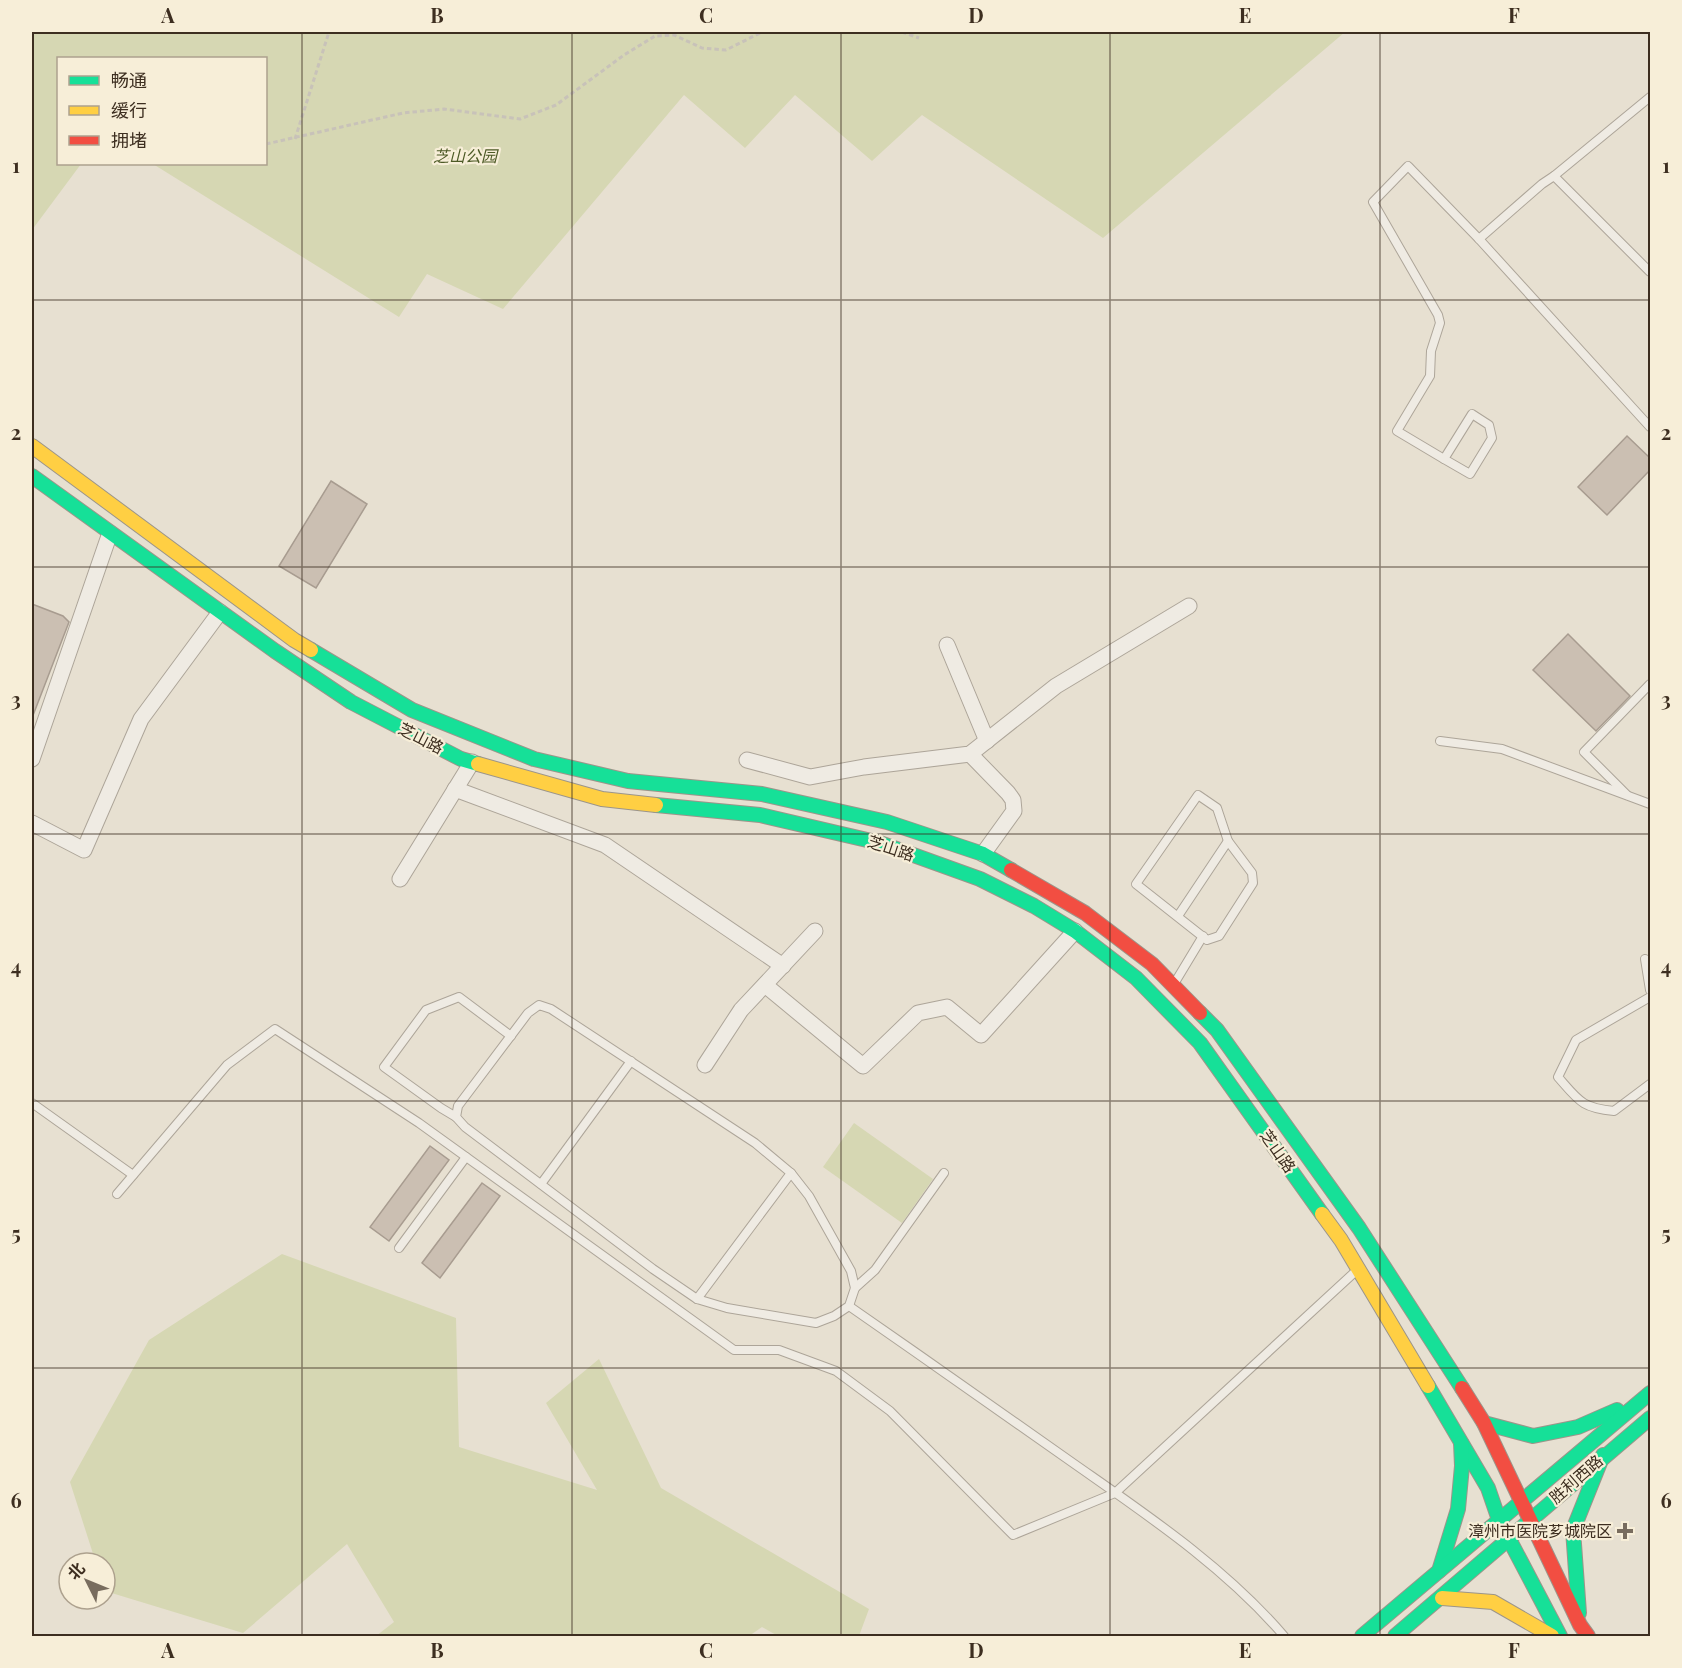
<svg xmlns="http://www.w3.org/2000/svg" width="1682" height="1668" font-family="'Playfair Display','Noto Sans SC',serif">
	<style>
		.green { fill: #d6d7b3 }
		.building { fill: #cbbfb2; stroke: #a89c90; stroke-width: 1.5 }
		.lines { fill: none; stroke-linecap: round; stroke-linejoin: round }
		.lane-casing { stroke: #ada599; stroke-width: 10 }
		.street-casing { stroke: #ada599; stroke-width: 17 }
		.fast-casing { stroke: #9c958a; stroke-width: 16 }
		.slow-casing { stroke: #9c958a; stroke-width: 16 }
		.jam-casing { stroke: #9c958a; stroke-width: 16 }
		.path { stroke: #c8c2b9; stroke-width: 3; stroke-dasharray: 4.5 3; stroke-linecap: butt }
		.lane { stroke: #efebe3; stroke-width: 8 }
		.street { stroke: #efebe3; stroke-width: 15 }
		.fast { stroke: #16e098; stroke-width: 14 }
		.slow { stroke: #ffcf43; stroke-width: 14 }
		.jam { stroke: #f24e42; stroke-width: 14 }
		.grid { fill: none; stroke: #3d2e20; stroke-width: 1.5; stroke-opacity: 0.55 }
		.poi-dot { fill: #786c5e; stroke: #f7eed8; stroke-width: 2 }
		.labels { text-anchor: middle; stroke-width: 4.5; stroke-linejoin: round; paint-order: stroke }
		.park-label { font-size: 16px; font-style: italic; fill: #4d5a26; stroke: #f7eed8 }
		.street-label { font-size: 16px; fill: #3d2e20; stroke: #f7eed8 }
		.poi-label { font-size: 16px; fill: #3d2e20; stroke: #f7eed8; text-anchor: end }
		.neatline { fill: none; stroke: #3d2e20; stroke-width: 2 }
		.grid-label { font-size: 20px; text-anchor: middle; font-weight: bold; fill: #3d2e20 }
	</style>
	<rect width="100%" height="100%" fill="#e7e0d1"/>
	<!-- green -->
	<g class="green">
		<path d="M32 32H1345L1103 238 922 115 872 161 795 95 745 148 684 95 503 309 427 274 399 317 153 164H266V58H58V164H81L32 230Z"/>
		<path d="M854 1123 933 1179 902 1223 823 1167Z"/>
		<path d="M282 1254 456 1318 459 1447 597 1490 546 1403 599 1359 661 1488 869 1609 859 1636H778L762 1627 749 1636H376L394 1622 347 1544 243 1633 105 1591V1563H96L70 1482 149 1340Z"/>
	</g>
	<!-- building -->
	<g class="building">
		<path d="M1627 436 1650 458V470L1607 515 1578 487Z"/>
		<path d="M331 481 367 504 316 588 279 566Z"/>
		<path d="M32 604 63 616 69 622 32 718Z"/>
		<path d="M1568 634 1630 696 1596 731 1533 670Z"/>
		<path d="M430 1146 449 1160 389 1241 370 1227Z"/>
		<path d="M482 1183 500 1196 440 1278 422 1263Z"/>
	</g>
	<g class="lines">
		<!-- lane casing -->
		<g class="lane-casing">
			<g id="lane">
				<path d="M1554 176 1650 97"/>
				<path d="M1479 239 1542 184 1554 176 1650 272"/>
				<path d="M1472 414 1489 425 1492 438 1470 474 1444 459Z"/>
				<path d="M1444 459 1397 431 1430 376 1431 351 1440 323 1438 315 1373 202 1408 166 1479 239 1650 427"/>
				<path d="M1440 741 1502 749 1650 804"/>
				<path d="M1198 795 1217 808 1228 841 1252 873 1253 883 1219 936 1207 940 1136 884Z"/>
				<path d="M1627 795 1584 752 1650 684"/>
				<path d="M1178 916 1228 841"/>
				<path d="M1645 959 1650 990"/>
				<path d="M1174 984 1203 936"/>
				<path d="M1650 997 1576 1040 1558 1077C1579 1101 1582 1108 1614 1111L1650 1084"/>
				<path d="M539 1005 551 1009 755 1143 791 1173 809 1196 851 1271 855 1288 849 1306 834 1316 816 1323 727 1308 697 1299 653 1269 465 1127 456 1117 458 1106 528 1013Z"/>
				<path d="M32 1103 133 1175"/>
				<path d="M456 1117 441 1108 384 1067 426 1010 459 997 511 1036"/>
				<path d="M541 1184 631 1061"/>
				<path d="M117 1194 227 1065 275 1029 419 1123 734 1350H779L836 1371 890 1411 1013 1535 1115 1493 1357 1270"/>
				<path d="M399 1248 466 1157"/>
				<path d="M855 1288 875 1270 944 1173"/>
				<path d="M697 1299 791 1173"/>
				<path d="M849 1306C924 1358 999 1411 1073 1463 1147 1515 1225 1567 1284 1636"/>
			</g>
		</g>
		<!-- street casing -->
		<g class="street-casing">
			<g id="street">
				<path d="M947 645 987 741"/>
				<path d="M970 754 1008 793 1013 800 1014 811 983 854"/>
				<path d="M32 759 110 533"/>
				<path d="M747 760 810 777 864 767 970 754 1056 686 1189 606"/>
				<path d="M455 789 605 845 783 966"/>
				<path d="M32 823 84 850 141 719 220 612"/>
				<path d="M400 879 472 762"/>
				<path d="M765 985 863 1066 918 1013 947 1007 981 1035 1075 931"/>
				<path d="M705 1065 741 1010 815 931"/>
			</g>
		</g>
		<!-- fast casing -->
		<g class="fast-casing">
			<g id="fast">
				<path d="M32 476 275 651 351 702 461 759 478 764"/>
				<path d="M311 650 412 710 534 759 628 781 762 794 887 822 983 854 1011 870"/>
				<path d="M656 805 760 815 880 843 980 879 1034 906 1075 931 1136 978 1200 1043 1322 1214"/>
				<path d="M1200 1013 1217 1030 1359 1228 1462 1388"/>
				<path d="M1428 1386 1488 1488 1499 1520 1560 1636"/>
				<path d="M1484 1423 1533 1436 1578 1427 1617 1410"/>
				<path d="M1439 1571 1458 1509 1462 1466 1461 1443"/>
				<path d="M1579 1613 1573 1530 1603 1455"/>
				<path d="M1362 1636 1650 1393"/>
				<path d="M1395 1636 1650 1418"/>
			</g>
		</g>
		<!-- slow casing -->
		<g class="slow-casing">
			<g id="slow">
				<path d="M32 446 294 640 311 650"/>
				<path d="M478 764 602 799 656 805"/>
				<path d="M1322 1214 1341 1240 1428 1386"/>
				<path d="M1442 1598 1493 1602 1552 1636"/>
			</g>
		</g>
		<!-- jam casing -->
		<g class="jam-casing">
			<g id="jam">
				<path d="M1011 870 1085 913 1152 964 1200 1013"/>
				<path d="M1462 1388 1484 1423 1580 1625 1588 1636"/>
			</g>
		</g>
		<!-- path -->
		<g class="path">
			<path d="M902 32 919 38"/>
			<path d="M295 139 329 32"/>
			<path d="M266 144 403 113 444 109 520 119 556 105 624 55 655 36 674 35 702 48 726 50 762 32"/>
		</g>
		<!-- lane -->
		<use href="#lane" class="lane"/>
		<!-- street -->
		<use href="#street" class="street"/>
		<!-- fast -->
		<use href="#fast" class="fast"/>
		<!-- slow -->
		<use href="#slow" class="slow"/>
		<!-- jam -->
		<use href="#jam" class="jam"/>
	</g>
	<!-- grid -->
	<path class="grid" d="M302 32V1636M572 32V1636M841 32V1636M1110 32V1636M1380 32V1636M32 300H1650M32 567H1650M32 834H1650M32 1101H1650M32 1368H1650"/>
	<!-- markers -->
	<path class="poi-dot" d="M1622 1522h6v6h6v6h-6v6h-6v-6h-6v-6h6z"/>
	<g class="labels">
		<!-- park labels -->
		<g class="park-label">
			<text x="465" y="162">芝山公园</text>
		</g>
		<!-- street labels -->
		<g class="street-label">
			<text transform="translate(421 738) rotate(27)" y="6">芝山路</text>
			<text transform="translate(891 848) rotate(18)" y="6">芝山路</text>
			<text transform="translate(1278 1151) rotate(55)" y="6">芝山路</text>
			<text transform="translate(1576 1479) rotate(-41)" y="6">胜利西路</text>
		</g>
		<!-- poi labels -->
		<g class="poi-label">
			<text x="1612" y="1537">漳州市医院芗城院区</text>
		</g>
	</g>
	<!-- border -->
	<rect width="1682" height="1668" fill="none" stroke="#f7eed8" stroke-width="66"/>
	<!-- legend -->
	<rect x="57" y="57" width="210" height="108" fill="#f7eed8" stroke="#ada18e" stroke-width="1.5"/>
	<rect x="69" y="76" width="30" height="9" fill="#16e098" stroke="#ada18e" stroke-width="1.5"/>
	<text x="111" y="87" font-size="18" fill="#3d2e20">畅通</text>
	<rect x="69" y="106" width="30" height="9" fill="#ffcf43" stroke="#ada18e" stroke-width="1.5"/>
	<text x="111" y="117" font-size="18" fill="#3d2e20">缓行</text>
	<rect x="69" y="136" width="30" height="9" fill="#f24e42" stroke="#ada18e" stroke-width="1.5"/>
	<text x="111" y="147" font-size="18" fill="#3d2e20">拥堵</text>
	<!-- north arrow -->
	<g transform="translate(87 1581) rotate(313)"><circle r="28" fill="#f7eed8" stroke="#ada18e" stroke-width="1.5"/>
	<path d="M0-4.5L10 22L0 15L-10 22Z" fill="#786c5e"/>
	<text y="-9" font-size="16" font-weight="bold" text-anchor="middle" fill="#3d2e20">北</text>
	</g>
	<rect x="33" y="33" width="1616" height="1602" class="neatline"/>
	<g class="grid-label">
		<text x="168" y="23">A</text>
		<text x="437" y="23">B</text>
		<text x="706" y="23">C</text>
		<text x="976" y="23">D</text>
		<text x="1245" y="23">E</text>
		<text x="1514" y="23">F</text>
		<text x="16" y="173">1</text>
		<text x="1666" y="173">1</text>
		<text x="16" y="440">2</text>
		<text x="1666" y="440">2</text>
		<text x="16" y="707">3</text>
		<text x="1666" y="707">3</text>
		<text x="16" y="974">4</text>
		<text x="1666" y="974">4</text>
		<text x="16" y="1241">5</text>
		<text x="1666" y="1241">5</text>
		<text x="16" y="1508">6</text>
		<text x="1666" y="1508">6</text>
		<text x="168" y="1658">A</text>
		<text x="437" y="1658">B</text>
		<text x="706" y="1658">C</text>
		<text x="976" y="1658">D</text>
		<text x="1245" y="1658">E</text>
		<text x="1514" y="1658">F</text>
	</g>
</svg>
